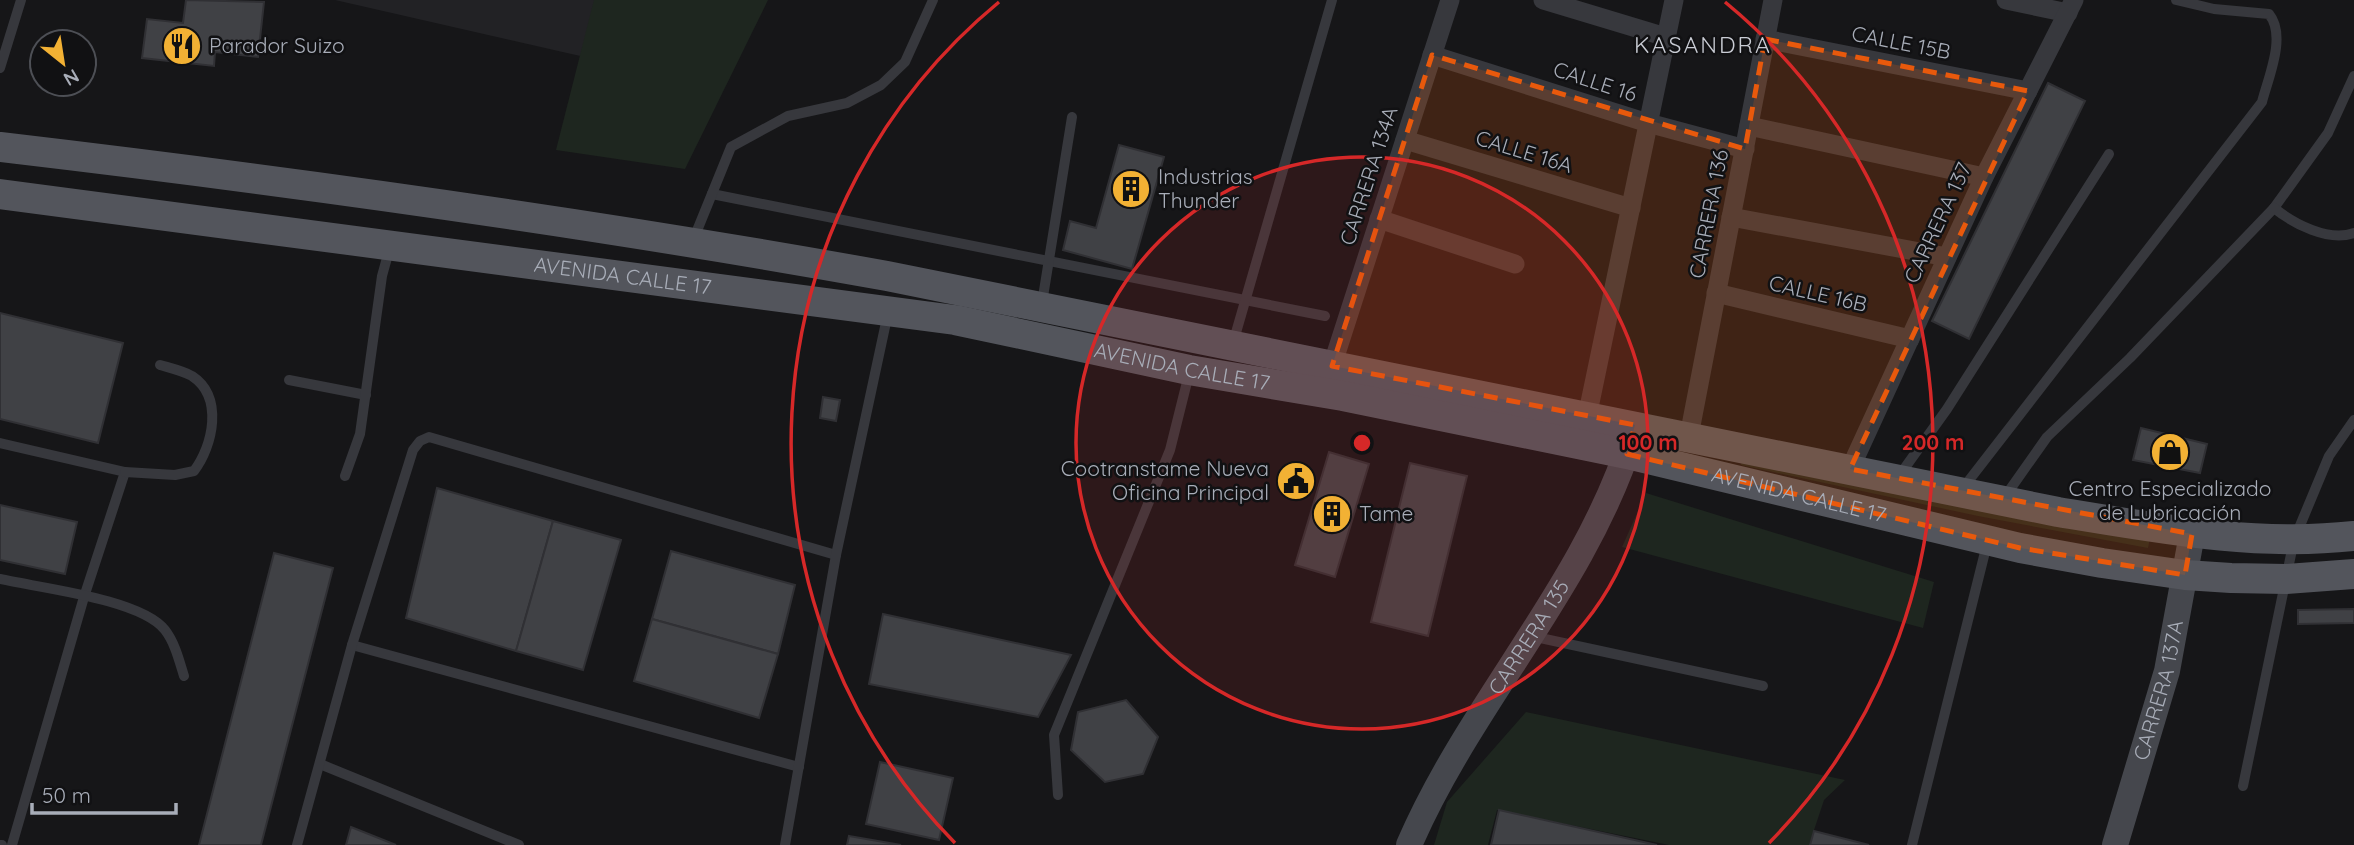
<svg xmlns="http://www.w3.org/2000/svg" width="2354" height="845" font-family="Quicksand,sans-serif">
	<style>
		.built { fill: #222225 }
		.green { fill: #1e261f }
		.building { fill: #404145; stroke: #303034; stroke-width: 2 }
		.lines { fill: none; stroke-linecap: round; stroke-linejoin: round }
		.lane { stroke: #37383d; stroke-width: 10 }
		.street { stroke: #37383d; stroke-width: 19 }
		.secondary { stroke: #45474d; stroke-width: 26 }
		.primary { stroke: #53555c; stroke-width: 30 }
		.marked { fill: #e8590c; fill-opacity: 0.2; stroke: #e8590c; stroke-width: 5; stroke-dasharray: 14 9; stroke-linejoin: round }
		.ring { fill: none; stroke: #d62828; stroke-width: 3.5 }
		.labels { text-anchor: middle; stroke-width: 5; stroke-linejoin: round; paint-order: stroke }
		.street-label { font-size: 21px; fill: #a8adb8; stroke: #111113 }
		.poi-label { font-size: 21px; fill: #a8adb8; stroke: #111113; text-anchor: start }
		.neighbourhood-label { font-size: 23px; letter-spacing: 2px; fill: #c9ccd4; stroke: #111113 }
		.centre { fill: #d62828; stroke: #111113; stroke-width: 3.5 }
		.ring-label { font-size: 21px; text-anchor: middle; font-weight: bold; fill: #d62828; stroke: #111113; stroke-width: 5; stroke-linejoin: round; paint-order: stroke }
	</style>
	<rect width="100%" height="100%" fill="#161618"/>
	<!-- built -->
	<path class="built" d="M335 0H641L624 66Z"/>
	<!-- green -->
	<g class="green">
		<path d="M594 0H768L685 169 556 150Z"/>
		<path d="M1742 456 2151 533 2148 548 1978 516 1741 465Z"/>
		<path d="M1646 493 1934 582 1923 628 1622 547Z"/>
		<path d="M1526 712 1845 780 1824 800 1809 845H1669L1497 810 1488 845H1434L1447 802Z"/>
	</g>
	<!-- building -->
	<g class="building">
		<path d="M186 0 264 2 258 57 215 52 214 66 142 58 147 19 183 23Z"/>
		<path d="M2048 83 2085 101 1969 339 1932 321Z"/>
		<path d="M1119 145 1164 157 1132 269 1063 250 1070 221 1096 228Z"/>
		<path d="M0 313 123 343 98 443 0 419Z"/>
		<path d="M823 397 840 400 836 421 820 418Z"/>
		<path d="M2141 428 2207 444 2200 473 2133 460Z"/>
		<path d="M1329 452 1369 464 1335 577 1295 565Z"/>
		<path d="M1410 463 1467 476 1428 636 1371 622Z"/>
		<path d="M437 488 553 521 516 651 406 618Z"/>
		<path d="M0 505 77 522 65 574 0 560Z"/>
		<path d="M553 521 621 540 583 670 516 651Z"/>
		<path d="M671 551 795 585 778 654 652 619Z"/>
		<path d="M274 553 333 568 261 845H199Z"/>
		<path d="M2354 609V623L2298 624V610Z"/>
		<path d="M883 614 1071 655 1038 717 869 684Z"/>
		<path d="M652 619 778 654 759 718 634 681Z"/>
		<path d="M1126 700 1158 737 1143 774 1105 782 1071 750 1078 712Z"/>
		<path d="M880 762 953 778 939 840 866 824Z"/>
		<path d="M1499 810 1657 845H1491Z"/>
		<path d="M351 827 396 845H346Z"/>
		<path d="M1814 831 1869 845H1810Z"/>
		<path d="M849 836 901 845H847Z"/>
	</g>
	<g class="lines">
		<!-- lane -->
		<g class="lane">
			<path d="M0 68 21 0"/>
			<path d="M712 194 1325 316"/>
			<path d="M2274 208 2328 133 2354 76"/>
			<path d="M694 238 731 147 788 116 847 103 881 85 905 62 933 0"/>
			<path d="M1042 303 1072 117"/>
			<path d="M1233 343 1332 0"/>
			<path d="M289 380 366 395"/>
			<path d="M0 443 125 472 84 597 12 845"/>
			<path d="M125 472 175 475 194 471C213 446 224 397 192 376 183 371 170 368 160 365"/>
			<path d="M345 476 360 434 382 276 390 247"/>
			<path d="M1899 476 1947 409 2109 154"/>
			<path d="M1963 488 2262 102C2268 78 2287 36 2269 14L2214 9 2176 0"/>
			<path d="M2004 498 2047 437 2130 358 2274 208C2294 224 2328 242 2354 233"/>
			<path d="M0 579C40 588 141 599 165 630 175 643 179 660 184 676"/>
			<path d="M1531 636 1763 686"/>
			<path d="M352 645 799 767"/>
			<path d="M320 764 519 845"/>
			<path d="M2243 786 2294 540 2329 456 2354 420"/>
			<path d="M1058 795 1054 735 1170 450 1189 374"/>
			<path d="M0 845H2"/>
			<path d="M297 845 352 645 413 450 420 441 429 437 836 555"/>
			<path d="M785 845 836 555 888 313"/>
			<path d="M1912 845 1987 544"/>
		</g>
		<!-- street -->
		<g class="street">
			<path d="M1543 0 1666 37"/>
			<path d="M2006 0 2068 13"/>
			<path d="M1765 39 2028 91"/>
			<path d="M1432 55 1648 123 1745 149"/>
			<path d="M1749 126 1984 177"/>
			<path d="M1405 140 1631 208"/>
			<path d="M1731 217 1947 257"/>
			<path d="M1379 219 1515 264"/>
			<path d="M1716 293 1910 339"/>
			<path d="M1332 366 1450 0"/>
			<path d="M1587 417 1674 0"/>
			<path d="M1689 436 1773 0"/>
			<path d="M1850 469 1984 177 2074 0"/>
		</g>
		<!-- secondary -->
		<g class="secondary">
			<path id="s1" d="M1409 845C1471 701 1587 584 1633 433"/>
			<path id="s2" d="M2115 845 2167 671 2192 534"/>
		</g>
		<!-- primary -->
		<g class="primary">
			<path d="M0 147C297 182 593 223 887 276L2058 512C2157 528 2254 547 2354 536"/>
			<path id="s3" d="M0 194 955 320 1189 370 1343 396 1627 454 2020 548 2102 563 2185 575 2231 578 2286 579 2354 574"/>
		</g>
	</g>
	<!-- marked area -->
	<path class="marked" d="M1765 39 2028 91 1850 469 2192 534 2185 575 2020 548 1627 454 1635 425 1332 366 1432 55 1745 149Z"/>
	<!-- distance rings -->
	<circle cx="1362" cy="443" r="286" fill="#d62828" fill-opacity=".12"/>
	<g class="ring">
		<circle cx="1362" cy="443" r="286"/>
		<path d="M955 843A571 571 0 0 1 999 2M1725 2A571 571 0 0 1 1769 843"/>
	</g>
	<!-- icons -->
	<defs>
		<g id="restaurant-disc" transform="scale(2.0125)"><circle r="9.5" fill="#f2b134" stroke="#111113"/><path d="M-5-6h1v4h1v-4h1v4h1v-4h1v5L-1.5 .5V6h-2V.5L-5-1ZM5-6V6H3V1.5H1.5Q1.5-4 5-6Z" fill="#111"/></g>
		<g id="building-disc" transform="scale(2.0125)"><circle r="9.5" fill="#f2b134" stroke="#111113"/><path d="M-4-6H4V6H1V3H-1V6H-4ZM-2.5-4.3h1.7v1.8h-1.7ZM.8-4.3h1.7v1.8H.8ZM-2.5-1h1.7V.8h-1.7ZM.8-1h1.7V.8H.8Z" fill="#111"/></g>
		<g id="shop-disc" transform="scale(2.0125)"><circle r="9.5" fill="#f2b134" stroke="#111113"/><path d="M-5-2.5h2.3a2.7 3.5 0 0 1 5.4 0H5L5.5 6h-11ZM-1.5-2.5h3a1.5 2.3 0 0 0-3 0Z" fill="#111"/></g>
		<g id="civic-disc" transform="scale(2.0125)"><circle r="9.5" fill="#f2b134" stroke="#111113"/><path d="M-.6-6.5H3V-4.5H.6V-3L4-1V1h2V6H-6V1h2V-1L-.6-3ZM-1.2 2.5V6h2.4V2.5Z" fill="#111"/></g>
	</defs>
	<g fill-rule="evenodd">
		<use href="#restaurant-disc" x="182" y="46"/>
		<use href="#building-disc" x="1131" y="189"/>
		<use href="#shop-disc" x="2170" y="452"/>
		<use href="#civic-disc" x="1296" y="481"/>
		<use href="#building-disc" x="1332" y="514"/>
	</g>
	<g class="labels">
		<!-- street labels -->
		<g class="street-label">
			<text transform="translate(1901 43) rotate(11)" y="7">CALLE 15B</text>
			<text transform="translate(1595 82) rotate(18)" y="7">CALLE 16</text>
			<text transform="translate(1524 152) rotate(17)" y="7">CALLE 16A</text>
			<text transform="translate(1369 176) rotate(-72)" y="7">CARRERA 134A</text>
			<text transform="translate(1709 214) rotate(-79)" y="7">CARRERA 136</text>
			<text transform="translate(1938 223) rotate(-65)" y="7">CARRERA 137</text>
			<text dy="7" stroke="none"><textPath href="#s3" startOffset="628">AVENIDA CALLE 17</textPath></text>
			<text transform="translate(1818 294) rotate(13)" y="7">CALLE 16B</text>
			<text dy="7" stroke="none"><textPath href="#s3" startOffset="1195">AVENIDA CALLE 17</textPath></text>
			<text dy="7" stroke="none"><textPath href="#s3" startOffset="1825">AVENIDA CALLE 17</textPath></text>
			<text dy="7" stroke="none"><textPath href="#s1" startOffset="240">CARRERA 135</textPath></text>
			<text dy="7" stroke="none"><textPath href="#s2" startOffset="161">CARRERA 137A</textPath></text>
		</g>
		<!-- poi labels -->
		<g class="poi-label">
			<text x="209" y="53">Parador Suizo</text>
			<text x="1158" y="184">Industrias<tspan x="1158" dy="24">Thunder</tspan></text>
			<text x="1269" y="476" text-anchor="end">Cootranstame Nueva<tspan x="1269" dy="24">Oficina Principal</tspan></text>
			<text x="2170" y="496" text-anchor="middle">Centro Especializado<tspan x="2170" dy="24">de Lubricación</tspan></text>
			<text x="1359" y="521">Tame</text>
		</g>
		<!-- neighbourhood labels -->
		<g class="neighbourhood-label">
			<text x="1703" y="53">KASANDRA</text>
		</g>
	</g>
	<circle cx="1362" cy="443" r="10" class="centre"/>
	<g class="ring-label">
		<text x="1648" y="450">100 m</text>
		<text x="1933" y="450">200 m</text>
	</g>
	<!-- north arrow -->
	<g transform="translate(63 63) rotate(150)"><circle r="33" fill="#111113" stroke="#4d4f55" stroke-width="2"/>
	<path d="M0-5L12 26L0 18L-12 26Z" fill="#f2b134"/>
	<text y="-10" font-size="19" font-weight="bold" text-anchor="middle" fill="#a8adb8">N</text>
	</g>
	<!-- scale -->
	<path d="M32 803v10h144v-10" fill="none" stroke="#a8adb8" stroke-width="3.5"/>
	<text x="42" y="803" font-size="21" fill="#a8adb8" stroke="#111113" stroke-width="5" paint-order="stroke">50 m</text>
</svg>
